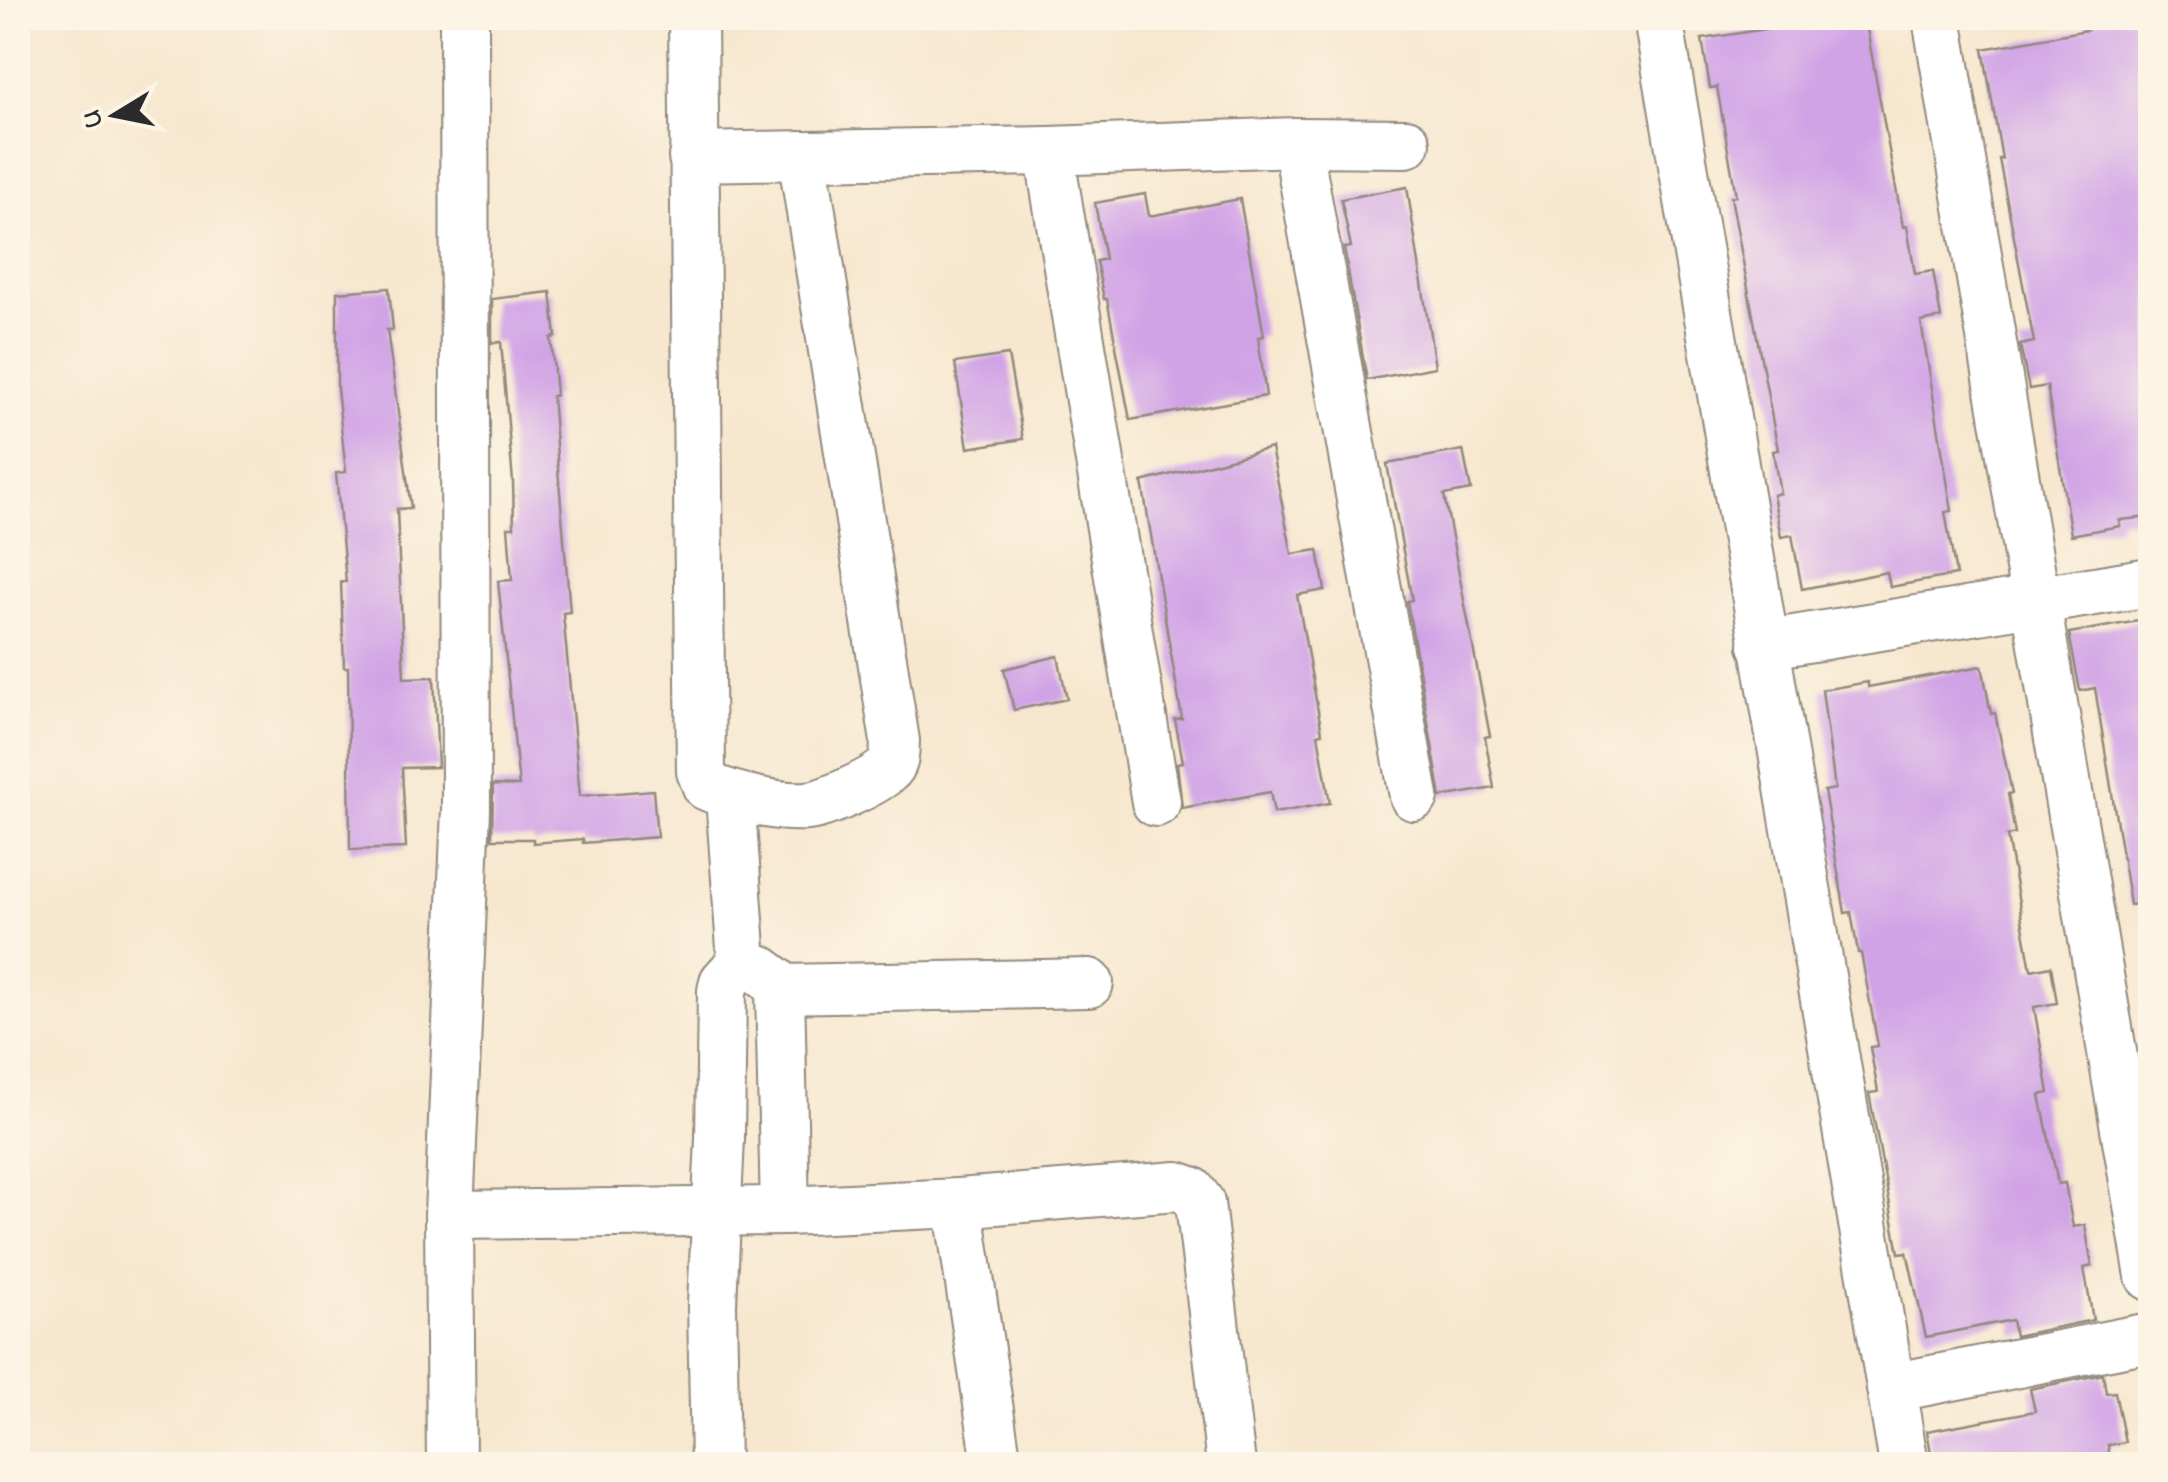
<svg xmlns="http://www.w3.org/2000/svg" width="2168" height="1482" font-family="'Indie Flower',sans-serif">
	<style>
		.building { fill: #d0a2e6 }
		.lines { fill: none; stroke-linecap: round; stroke-linejoin: round }
		.minor-casing { stroke: #91897d; stroke-width: 52 }
		.minor { stroke: #fff; stroke-width: 48 }
	</style>
	<rect width="100%" height="100%" fill="#fcf5e5"/>
	<filter id="ink" filterUnits="userSpaceOnUse"><feTurbulence type="fractalNoise" baseFrequency=".01" numOctaves="2"/><feDisplacementMap in="SourceGraphic" scale="20" xChannelSelector="R" yChannelSelector="G"/><feConvolveMatrix kernelMatrix="1 2 1 2 8 2 1 2 1" color-interpolation-filters="sRGB"/></filter>
	<filter id="wash" filterUnits="userSpaceOnUse"><feTurbulence type="fractalNoise" baseFrequency=".0048" numOctaves="4" result="noise"/><feDisplacementMap in="SourceGraphic" scale="40" xChannelSelector="R" yChannelSelector="G"/><feGaussianBlur stdDeviation="2.25" result="paint"/><feColorMatrix in="noise" values="0 0 0 0 0 0 0 0 0 0 0 0 0 0 0 0 0 1.4 0 .05"/><feComposite in="paint" operator="in"/></filter>
	<g filter="url(#wash)">
		<rect width="100%" height="100%" fill="#f7e7cf"/>
		<g id="blocks">
			<!-- building -->
			<g class="building">
				<path d="M1835 18H1865L1903 227 1907 226 1915 274 1933 271 1941 318 1921 322 1952 511 1945 512 1956 575 1890 587 1887 572 1802 589 1792 535 1781 537 1773 495 1780 493 1773 451 1778 450 1731 197 1736 196 1717 87 1710 88 1702 39Z"/>
				<path d="M2109 18H2137L2150 89V517L2119 520 2120 526 2071 535 2047 386 2029 389 2020 345 2034 342 1999 159H2002L1983 49 2087 30 2086 22Z"/>
				<path d="M1407 187 1435 367 1367 380 1344 248 1351 247 1341 199Z"/>
				<path d="M1145 194 1149 216 1240 199 1264 336 1258 337 1266 396 1130 420 1107 299H1104L1096 261 1105 259 1095 203Z"/>
				<path d="M389 288 393 330H387L411 508 397 509 404 678 434 677 438 767 402 768 406 848 350 850 348 667H344L341 582H346L336 473 346 472 337 389V292Z"/>
				<path d="M551 292 556 337 551 338 556 395 552 396 570 612 563 613 580 796 653 790 657 837 583 843V839L533 843V839H492L493 785 519 786 498 581 512 580 508 527H514L513 482 501 342 492 343V299Z"/>
				<path d="M1008 355 1023 439 968 448 955 363Z"/>
				<path d="M1271 448 1292 554 1318 550 1325 590 1297 595 1322 733 1318 734 1330 803 1274 813 1270 792 1182 808 1177 763 1183 762 1175 720 1182 719 1142 482Z"/>
				<path d="M1463 450 1471 490 1444 495 1490 736 1485 737 1494 788 1441 797 1407 601 1412 600 1387 464Z"/>
				<path d="M2150 619V903L2130 905 2095 688 2080 691 2069 633Z"/>
				<path d="M1058 656 1067 699 1014 710 1004 669Z"/>
				<path d="M1982 666 1991 714 1995 713 2012 793 2008 794 2015 834 2007 836 2031 970 2051 966 2057 1003 2034 1007 2049 1093 2040 1095 2058 1184 2065 1183 2073 1227 2085 1225 2092 1266 2084 1268 2093 1320 2015 1336 2012 1320 1926 1337 1907 1252 1899 1253 1869 1093 1878 1092 1870 1047 1878 1046 1861 953H1858L1851 912 1845 913 1824 791 1835 789 1822 690 1868 682V687Z"/>
				<path d="M2103 1374 2106 1393 2115 1392 2125 1442 2108 1445 2111 1464H1933L1927 1431 2035 1411 2030 1389Z"/>
			</g>
		</g>
	</g>
	<g filter="url(#ink)">
		<use href="#blocks" fill-opacity="0" stroke="#91897d" stroke-width="2.5"/>
		<g class="lines">
			<!-- minor casing -->
			<g class="minor-casing">
				<g id="minor">
					<path d="M693 18 701 771 707 786C734 798 778 808 807 806 824 805 874 782 887 770 896 763 894 752 895 741L802 155"/>
					<path d="M1658 18 1904 1464"/>
					<path d="M1937 18 2150 1276"/>
					<path d="M1297 142 1414 796"/>
					<path d="M1049 151 1156 802"/>
					<path d="M693 157 1049 151 1297 142 1406 143"/>
					<path d="M1763 645 2150 582"/>
					<path d="M759 969 774 980 780 989 785 1211"/>
					<path d="M780 989 1089 983"/>
					<path d="M958 1203 997 1464"/>
					<path d="M449 1215 785 1211 958 1203 1177 1186 1191 1191 1200 1203 1231 1464"/>
					<path d="M1891 1388 2150 1337"/>
					<path d="M451 1464 449 1215 466 809 464 18"/>
					<path d="M715 1464 712 1304 720 1139 722 991 724 982 742 962 730 796"/>
				</g>
			</g>
			<!-- minor -->
			<use href="#minor" class="minor"/>
		</g>
	</g>
	<!-- margin -->
	<rect width="2168" height="1482" fill="none" stroke="#fcf5e5" stroke-width="60"/>
	<!-- north arrow -->
	<g transform="translate(115 115) rotate(260)" stroke="#fcf5e5" stroke-width="8" paint-order="stroke">
	<path d="M0-8L18 38L0 25L-18 38Z" fill="#2b2b2b"/>
	<text y="-15" font-size="28" font-weight="bold" text-anchor="middle" fill="#2b2b2b">U</text>
	</g>
</svg>
